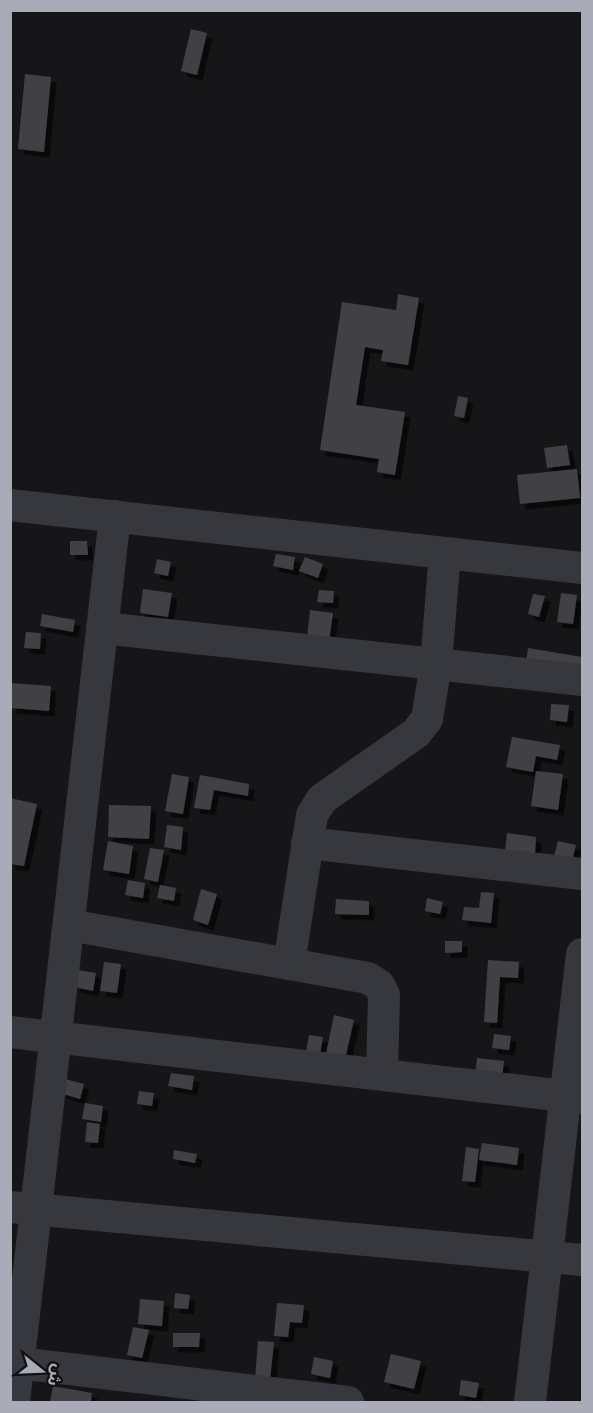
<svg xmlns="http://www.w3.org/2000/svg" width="593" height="1413" font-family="Quicksand,'Noto Sans Arabic',sans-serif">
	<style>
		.building { fill: #414145; filter: url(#shadow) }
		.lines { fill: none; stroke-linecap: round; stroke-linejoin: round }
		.minor { stroke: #37383d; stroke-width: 32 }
	</style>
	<defs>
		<filter id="shadow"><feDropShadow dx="5.5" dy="5.5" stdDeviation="0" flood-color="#0009"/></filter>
	</defs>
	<rect width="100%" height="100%" fill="#161618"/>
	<!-- building -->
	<g class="building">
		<path d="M191 29 207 33 197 75 181 71Z"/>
		<path d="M25 74 51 77 44 152 18 149Z"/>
		<path d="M398 294 419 298 408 365 381 361 383 350 365 347 356 405 405 412 395 475 377 472 379 459 320 450 342 302 396 310Z"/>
		<path d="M458 396 468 398 464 418 454 416Z"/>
		<path d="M567 445 570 465 547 468 544 448Z"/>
		<path d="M577 469 580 498 520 504 517 475Z"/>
		<path d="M70 541H87L88 555H70Z"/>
		<path d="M276 554 295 557 293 570 273 566Z"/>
		<path d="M305 557 323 564 318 578 299 571Z"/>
		<path d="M157 559 171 562 168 576 154 573Z"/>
		<path d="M143 589 172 593 168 617 140 613Z"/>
		<path d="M319 590 334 591 333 603 317 602Z"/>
		<path d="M561 593 577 595 573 624 557 622Z"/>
		<path d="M533 594 545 596 539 617 528 614Z"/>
		<path d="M310 610 333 613 329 641 307 638Z"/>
		<path d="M42 614 75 620 73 632 40 626Z"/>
		<path d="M26 632 41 633 40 649 24 648Z"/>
		<path d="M528 648 582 657V672L526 663Z"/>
		<path d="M10 683 51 686 49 711 11 708Z"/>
		<path d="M551 704 569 705 567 722 550 720Z"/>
		<path d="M512 737 560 745 557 760 536 756 533 772 506 767Z"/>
		<path d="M536 771 563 774 558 810 531 806Z"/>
		<path d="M172 774 189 777 183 814 165 811Z"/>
		<path d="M200 775 249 784 248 796 214 790 210 810 194 808Z"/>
		<path d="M10 798 37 804 24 866 10 864Z"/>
		<path d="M109 805 151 806 149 839 108 837Z"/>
		<path d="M167 825 183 827 181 850 164 847Z"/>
		<path d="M507 833 536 837 535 854 505 851Z"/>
		<path d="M108 841 133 846 129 874 103 870Z"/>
		<path d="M558 841 576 845 572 861 554 856Z"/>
		<path d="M150 848 164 850 158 882 144 879Z"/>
		<path d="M128 880 145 883 143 898 125 895Z"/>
		<path d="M160 885 176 888 174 901 157 898Z"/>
		<path d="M201 889 217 894 208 925 193 920Z"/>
		<path d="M481 892 494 893 491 923 462 920 464 907 479 908Z"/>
		<path d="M427 898 443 902 440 914 425 911Z"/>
		<path d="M336 899 369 901V915L335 914Z"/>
		<path d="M445 941H462V952L445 953Z"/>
		<path d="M488 960 519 962 518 978 500 977 497 1023 484 1022Z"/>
		<path d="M104 962 121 964 117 993 100 991Z"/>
		<path d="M77 970 96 973 93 991 74 987Z"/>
		<path d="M334 1015 354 1020 345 1059 326 1054Z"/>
		<path d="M494 1034 511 1036 509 1050 492 1048Z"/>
		<path d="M309 1035 323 1037 320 1054 306 1051Z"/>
		<path d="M477 1058 504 1061 502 1078 475 1074Z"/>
		<path d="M171 1073 194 1076 192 1090 168 1086Z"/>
		<path d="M65 1079 84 1084 80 1099 60 1093Z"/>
		<path d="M139 1091 154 1093 152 1106 137 1104Z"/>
		<path d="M85 1103 103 1106 101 1122 82 1119Z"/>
		<path d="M87 1122 100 1124 98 1143 85 1142Z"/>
		<path d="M482 1143 519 1148 517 1165 479 1160Z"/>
		<path d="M466 1147 479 1149 475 1182 462 1181Z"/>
		<path d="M174 1150 197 1154 195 1163 173 1159Z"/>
		<path d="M175 1293 190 1295 188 1309 174 1308Z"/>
		<path d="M140 1299 164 1301 162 1326 138 1324Z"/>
		<path d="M277 1303 304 1305 302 1323 290 1322 288 1337 274 1336Z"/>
		<path d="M133 1327 149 1330 142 1358 127 1355Z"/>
		<path d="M173 1333H200L199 1347H173Z"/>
		<path d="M258 1341 274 1342 270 1380 255 1379Z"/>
		<path d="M391 1354 421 1361 414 1389 384 1382Z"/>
		<path d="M314 1357 333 1361 330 1378 311 1374Z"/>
		<path d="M461 1380 479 1383 476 1398 459 1395Z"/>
		<path d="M53 1386 92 1393 91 1402H50Z"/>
	</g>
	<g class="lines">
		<!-- minor -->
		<g class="minor">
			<path d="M10 505 582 568"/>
			<path d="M102 628 582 680"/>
			<path d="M307 843 582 874"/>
			<path d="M69 925 368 978 379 985 384 995 382 1074"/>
			<path d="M289 964 312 815 322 799 416 733 427 719 436 664 445 553"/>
			<path d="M10 1032 582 1098"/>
			<path d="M10 1207 582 1260"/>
			<path d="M10 1362 348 1402"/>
			<path d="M14 1402 115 516"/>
			<path d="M530 1402 582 954"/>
		</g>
	</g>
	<!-- border -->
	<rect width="593" height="1413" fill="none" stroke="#a9acb7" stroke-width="24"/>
	<!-- north arrow -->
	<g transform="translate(42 1371) rotate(108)" stroke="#111113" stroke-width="4.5" paint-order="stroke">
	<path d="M0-4.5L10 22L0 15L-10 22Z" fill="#a9acb7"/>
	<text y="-9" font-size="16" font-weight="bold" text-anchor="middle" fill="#a9acb7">ش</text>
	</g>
</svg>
